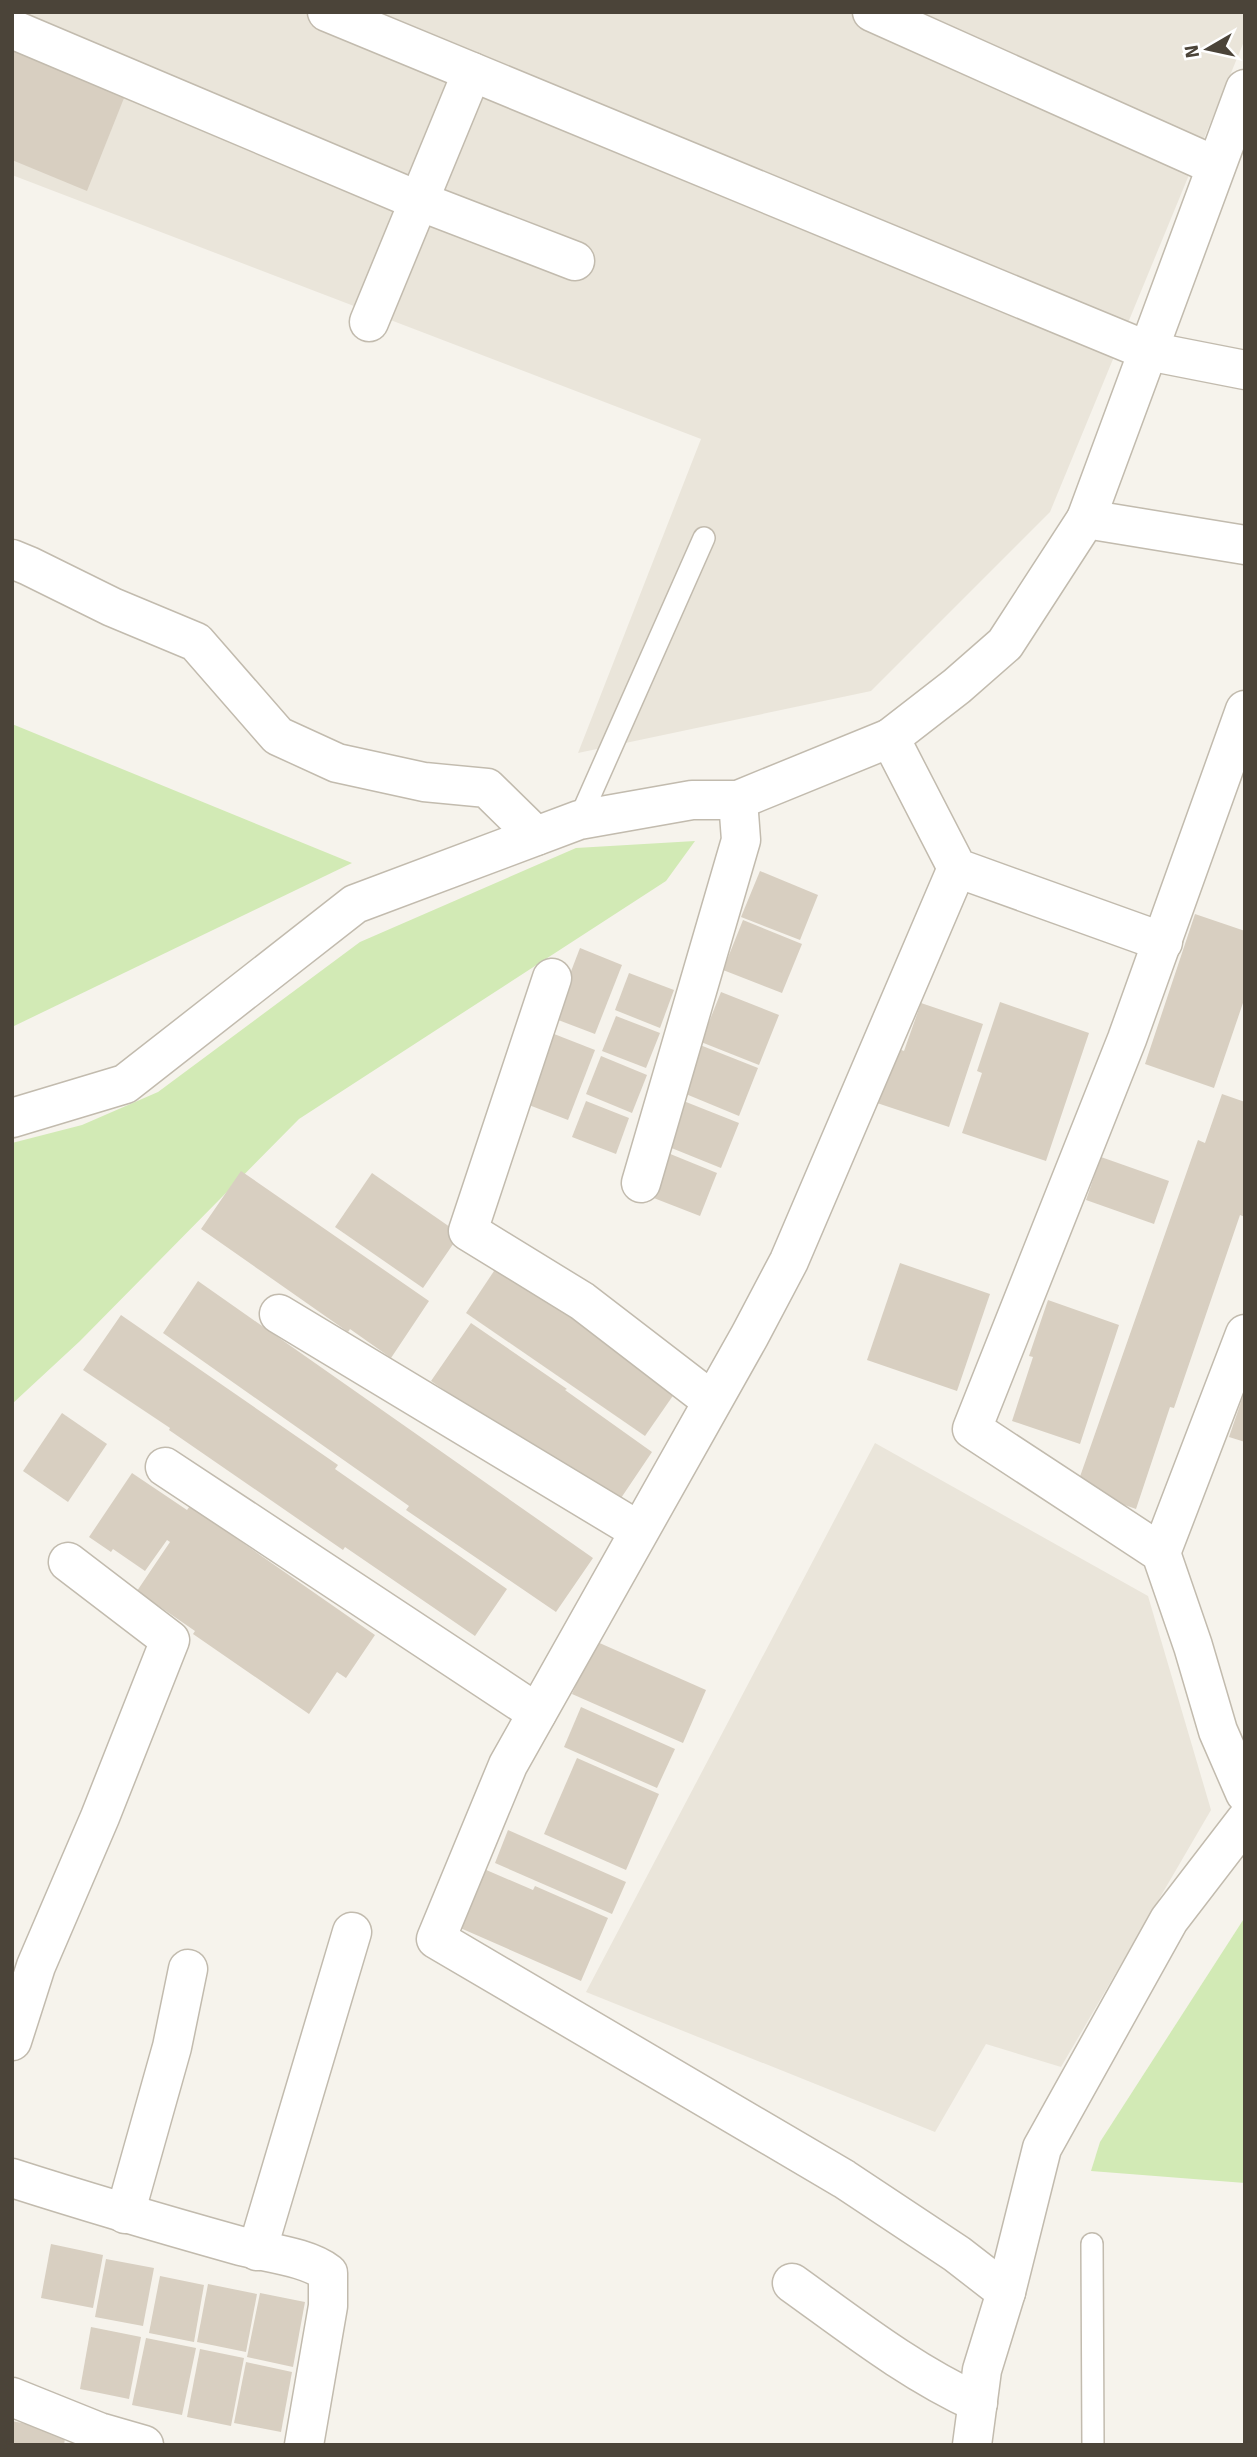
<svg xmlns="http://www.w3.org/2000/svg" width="1257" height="2457" font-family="Signika,sans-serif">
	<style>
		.residential { fill: #eae5da }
		.green { fill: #d2eab5 }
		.building { fill: #d8cfc1 }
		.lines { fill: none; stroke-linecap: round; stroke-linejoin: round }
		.service-casing { stroke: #c2bbae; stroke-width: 24 }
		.minor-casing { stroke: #c2bbae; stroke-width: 41 }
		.tertiary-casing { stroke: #c2bbae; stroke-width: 41 }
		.service { stroke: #fff; stroke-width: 21 }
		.minor { stroke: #fff; stroke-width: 38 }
		.tertiary { stroke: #fff; stroke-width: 38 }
	</style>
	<rect width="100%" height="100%" fill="#f6f3ec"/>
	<!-- residential -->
	<g class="residential">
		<path d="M12 12H1245V39L1050 512 871 691 578 753 701 439 12 175Z"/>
		<path d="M875 1443 1148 1596 1211 1810 1061 2067 986 2044 935 2132 586 1992Z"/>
	</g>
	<!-- green -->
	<g class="green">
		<path d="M12 724 352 863 12 1027Z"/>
		<path d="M695 841 666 881 299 1119 80 1341 12 1404V1143L82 1125 158 1092 360 942 576 848Z"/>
		<path d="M1245 1917V2183L1091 2171 1100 2142Z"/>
	</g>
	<!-- building -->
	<g class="building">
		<path d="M12 41 128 88 87 191 12 160Z"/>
		<path d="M760 871 818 895 800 940 741 917Z"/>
		<path d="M1195 914 1245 931V997L1214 1088 1145 1064Z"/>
		<path d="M743 920 802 944 782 993 723 970Z"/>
		<path d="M580 948 622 965 595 1034 553 1018Z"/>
		<path d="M629 973 674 990 660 1028 615 1010Z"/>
		<path d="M721 992 779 1015 759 1065 701 1042Z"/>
		<path d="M1000 1002 1089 1033 1046 1161 962 1133 982 1073 977 1071Z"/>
		<path d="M921 1003 983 1024 949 1127 874 1102 893 1047 904 1051Z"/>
		<path d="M616 1016 660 1033 646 1068 602 1051Z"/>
		<path d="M549 1032 595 1050 568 1120 521 1102Z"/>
		<path d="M700 1045 758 1068 739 1116 681 1092Z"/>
		<path d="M601 1056 647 1075 632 1113 586 1094Z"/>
		<path d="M1222 1094 1245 1102V1217L1240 1215 1174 1408 1170 1407 1136 1509 1076 1488 1198 1140 1205 1143Z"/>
		<path d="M681 1100 739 1123 721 1168 664 1145Z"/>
		<path d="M586 1101 629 1118 616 1154 572 1137Z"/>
		<path d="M663 1151 717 1173 700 1216 646 1195Z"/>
		<path d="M1101 1157 1169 1181 1154 1224 1086 1200Z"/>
		<path d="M241 1171 429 1301 391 1358 350 1329 348 1332 201 1229Z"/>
		<path d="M372 1173 460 1234 423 1288 335 1227Z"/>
		<path d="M900 1263 990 1294 957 1391 867 1360Z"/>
		<path d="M498 1265 679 1387 645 1436 466 1313Z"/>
		<path d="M198 1281 593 1558 556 1612 406 1510 409 1506 163 1333Z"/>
		<path d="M1048 1300 1119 1325 1080 1444 1012 1421 1033 1357 1029 1356Z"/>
		<path d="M121 1315 338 1465 335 1469 507 1589 475 1636 345 1547 343 1550 169 1430 170 1428 83 1370Z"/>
		<path d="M471 1323 567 1389 565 1390 652 1452 615 1507 431 1381Z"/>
		<path d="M1244 1393H1245V1442L1229 1437Z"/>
		<path d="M62 1413 107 1444 68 1502 23 1471Z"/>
		<path d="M132 1473 187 1510 190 1506 375 1635 346 1678 337 1672 309 1714 193 1634 195 1631 137 1591 170 1542 167 1540 145 1571 113 1549 111 1552 89 1537Z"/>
		<path d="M595 1641 706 1690 683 1743 572 1694Z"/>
		<path d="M581 1707 675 1749 657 1788 564 1747Z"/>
		<path d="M577 1758 659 1794 626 1870 544 1834Z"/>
		<path d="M508 1830 626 1882 612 1914 495 1863Z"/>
		<path d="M484 1869 533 1890 535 1886 608 1918 581 1981 458 1927Z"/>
		<path d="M51 2244 103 2255 93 2308 41 2298Z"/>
		<path d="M106 2259 154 2268 143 2326 95 2317Z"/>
		<path d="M160 2276 204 2285 194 2342 149 2333Z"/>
		<path d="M208 2284 257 2294 246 2352 197 2342Z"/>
		<path d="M260 2293 305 2302 293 2367 247 2357Z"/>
		<path d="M91 2327 141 2337 129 2399 80 2389Z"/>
		<path d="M146 2338 196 2348 182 2415 132 2405Z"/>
		<path d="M200 2349 244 2358 231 2426 187 2417Z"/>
		<path d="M246 2362 292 2372 281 2432 234 2423Z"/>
		<path d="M12 2421 66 2432 64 2445H12Z"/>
	</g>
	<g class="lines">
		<!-- service casing -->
		<g class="service-casing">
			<g id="service">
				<path d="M579 820 704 538"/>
				<path d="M1092 2244 1093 2445"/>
			</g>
		</g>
		<!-- minor casing -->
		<g class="minor-casing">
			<g id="minor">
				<path d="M327 12 1148 351 1245 370"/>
				<path d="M872 12 1216 166"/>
				<path d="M12 29 419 201 575 261"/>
				<path d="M369 322 472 72"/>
				<path d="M1086 519 1245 89"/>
				<path d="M12 559 29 566 112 607 196 642 278 736 337 763 424 782 487 788 536 836"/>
				<path d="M1245 710 1127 1039 972 1429 1161 1553 1193 1646 1218 1731 1245 1793"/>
				<path d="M957 868 789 1261 750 1335 508 1765 436 1939 844 2179 957 2254 1006 2292"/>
				<path d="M1163 942 957 868 890 738 957 686 1005 644 1086 519 1245 545"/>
				<path d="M552 978 468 1231 582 1301 712 1401"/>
				<path d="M12 1118 125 1084 355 904 579 820 692 800H738L890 738"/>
				<path d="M641 1183 741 840 738 800"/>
				<path d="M279 1314 639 1531"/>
				<path d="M165 1467 537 1713"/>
				<path d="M1161 1553 1245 1334"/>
				<path d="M12 2041 36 1966 100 1817 170 1640 68 1562"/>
				<path d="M12 2178C87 2202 162 2224 237 2245 265 2253 306 2256 328 2273V2306L304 2445"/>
				<path d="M125 2214 172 2047 188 1969"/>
				<path d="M257 2251 352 1932"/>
				<path d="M792 2283C852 2326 910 2372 978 2403"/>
				<path d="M12 2397 99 2432 144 2445"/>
			</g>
		</g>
		<!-- tertiary casing -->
		<g class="tertiary-casing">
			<path id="tertiary" d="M972 2445 982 2370 1006 2292 1042 2148 1169 1920 1245 1821"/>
		</g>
		<!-- service -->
		<use href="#service" class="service"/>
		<!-- minor -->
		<use href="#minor" class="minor"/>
		<!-- tertiary -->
		<use href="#tertiary" class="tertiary"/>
	</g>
	<!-- border -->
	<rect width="1257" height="2457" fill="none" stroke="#4b4439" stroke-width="28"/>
	<!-- north arrow -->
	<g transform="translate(1208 49) rotate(261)" stroke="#ffffff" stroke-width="5" paint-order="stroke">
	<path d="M0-5L12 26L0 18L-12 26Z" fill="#4b4439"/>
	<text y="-10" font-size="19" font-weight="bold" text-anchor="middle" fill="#4b4439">N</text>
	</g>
</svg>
